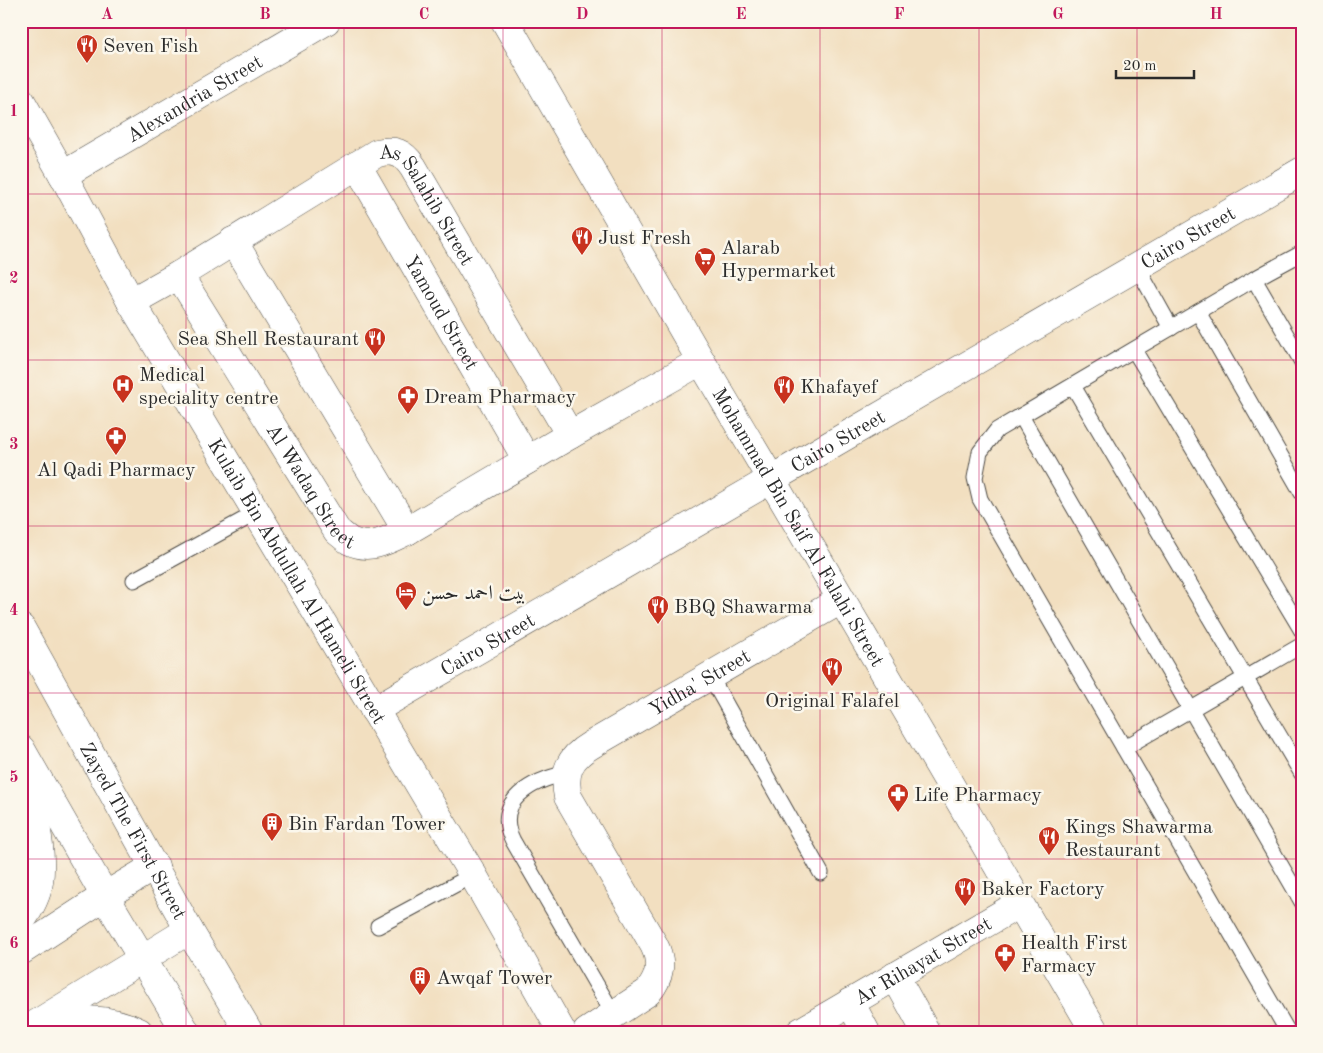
<svg xmlns="http://www.w3.org/2000/svg" width="1323" height="1053" font-family="'Old Standard TT',Amiri,serif">
	<style>
		.lines { fill: none; stroke-linecap: round; stroke-linejoin: round }
		.lane-casing { stroke: #494641; stroke-width: 17 }
		.street-casing { stroke: #494641; stroke-width: 29 }
		.secondary-casing { stroke: #494641; stroke-width: 29 }
		.lane { stroke: #fff; stroke-width: 15 }
		.street { stroke: #fff; stroke-width: 28 }
		.secondary { stroke: #fff; stroke-width: 28 }
		.grid { fill: none; stroke: #c2185b; stroke-width: 1; stroke-opacity: 0.55 }
		.labels { text-anchor: middle; stroke-width: 5; stroke-linejoin: round; paint-order: stroke }
		.poi-label { font-size: 20px; fill: #2b2b2b; stroke: #fbf7ec; text-anchor: start }
		.street-label { font-size: 20px; fill: #2b2b2b; stroke: #fbf7ec }
		.neatline { fill: none; stroke: #c2185b; stroke-width: 2 }
		.grid-label { font-size: 16px; text-anchor: middle; font-weight: bold; fill: #c2185b }
	</style>
	<rect width="100%" height="100%" fill="#fbf7ec"/>
	<filter id="ink" filterUnits="userSpaceOnUse"><feTurbulence type="fractalNoise" baseFrequency=".02" numOctaves="2"/><feDisplacementMap in="SourceGraphic" scale="10" xChannelSelector="R" yChannelSelector="G"/><feConvolveMatrix kernelMatrix="1 2 1 2 8 2 1 2 1" color-interpolation-filters="sRGB"/></filter>
	<filter id="wash" filterUnits="userSpaceOnUse"><feTurbulence type="fractalNoise" baseFrequency=".0096" numOctaves="4" result="noise"/><feDisplacementMap in="SourceGraphic" scale="20" xChannelSelector="R" yChannelSelector="G"/><feGaussianBlur stdDeviation="1.12" result="paint"/><feColorMatrix in="noise" values="0 0 0 0 0 0 0 0 0 0 0 0 0 0 0 0 0 1.4 0 .05"/><feComposite in="paint" operator="in"/></filter>
	<g filter="url(#wash)">
		<rect width="100%" height="100%" fill="#f2dfc0"/>
	</g>
	<g filter="url(#ink)">
		<g class="lines">
			<!-- lane casing -->
			<g class="lane-casing">
				<g id="lane">
					<path d="M1137 267 1171 328"/>
					<path d="M1254 279 1302 362"/>
					<path d="M1198 312 1302 493"/>
					<path d="M1134 350 1302 631"/>
					<path d="M1073 386 1302 774"/>
					<path d="M1021 416 1302 902"/>
					<path d="M134 580 256 513"/>
					<path d="M710 676 821 873"/>
					<path d="M1124 748 1302 645"/>
					<path d="M568 773C533 780 492 800 513 841L614 1015"/>
					<path d="M378 926 473 875"/>
					<path d="M1288 1032 980 499 975 478 980 452 997 430 1254 279 1302 253"/>
				</g>
			</g>
			<!-- street casing -->
			<g class="street-casing">
				<g id="street">
					<path id="s1" d="M505 21 701 361 771 479 1095 1032"/>
					<path id="s2" d="M21 101 63 175 131 302 473 875 562 1032"/>
					<path id="s3" d="M357 165 527 460"/>
					<path id="s4" d="M63 175 326 21"/>
					<path d="M233 241 407 531"/>
					<path id="s5" d="M179 275 337 531C341 534 345 538 350 541 370 551 388 540 407 531L570 435 701 361"/>
					<path id="s6" d="M131 302 179 275 377 153C394 149 403 152 413 167L570 435"/>
					<path id="s7" d="M374 710 1302 171"/>
					<path d="M895 976 926 1032"/>
					<path d="M850 1002 866 1032"/>
					<path id="s8" d="M587 1032 648 992C660 978 663 962 654 945L568 797C563 772 569 758 591 745L841 600"/>
					<path id="s9" d="M800 1032 1019 904"/>
				</g>
			</g>
			<!-- secondary casing -->
			<g class="secondary-casing">
				<g id="secondary">
					<path id="s10" d="M21 628 189 930 249 1032"/>
					<path d="M21 749 105 896 186 1032"/>
					<path d="M21 921C29 910 37 896 39 882 44 849 31 802 25 769"/>
					<path d="M21 951 105 896 155 866"/>
					<path d="M42 1027C73 1017 110 1017 139 1032"/>
					<path d="M23 1032 189 930"/>
				</g>
			</g>
			<!-- lane -->
			<use href="#lane" class="lane"/>
			<!-- street -->
			<use href="#street" class="street"/>
			<!-- secondary -->
			<use href="#secondary" class="secondary"/>
		</g>
	</g>
	<!-- grid -->
	<path class="grid" d="M186 21V1032M344 21V1032M503 21V1032M662 21V1032M820 21V1032M979 21V1032M1137 21V1032M21 194H1302M21 360H1302M21 526H1302M21 693H1302M21 859H1302"/>
	<!-- icons -->
	<defs>
		<g id="restaurant-pin" transform="scale(1.125)"><path d="M0 17L-7.5 6A9.5 9.5 0 1 1 7.5 6Z" fill="#c8321e" stroke="#fbf7ec"/><path d="M-5-6h1v4h1v-4h1v4h1v-4h1v5L-1.5 .5V6h-2V.5L-5-1ZM5-6V6H3V1.5H1.5Q1.5-4 5-6Z" fill="#fff"/></g>
		<g id="supermarket-pin" transform="scale(1.125)"><path d="M0 17L-7.5 6A9.5 9.5 0 1 1 7.5 6Z" fill="#c8321e" stroke="#fbf7ec"/><path d="M-6-5.5h2.5l.6 2H6L4.5 2H-2.5L-4.4-4H-6ZM-1.5 3.2a1.3 1.3 0 1 0 .1 0ZM3 3.2a1.3 1.3 0 1 0 .1 0Z" fill="#fff"/></g>
		<g id="hospital-pin" transform="scale(1.125)"><path d="M0 17L-7.5 6A9.5 9.5 0 1 1 7.5 6Z" fill="#c8321e" stroke="#fbf7ec"/><path d="M-5-5h3v3.5h4V-5h3V5h-3V1.5h-4V5h-3Z" fill="#fff"/></g>
		<g id="pharmacy-pin" transform="scale(1.125)"><path d="M0 17L-7.5 6A9.5 9.5 0 1 1 7.5 6Z" fill="#c8321e" stroke="#fbf7ec"/><path d="M-2-6h4v4h4v4h-4v4h-4v-4h-4v-4h4Z" fill="#fff"/></g>
		<g id="hotel-pin" transform="scale(1.125)"><path d="M0 17L-7.5 6A9.5 9.5 0 1 1 7.5 6Z" fill="#c8321e" stroke="#fbf7ec"/><path d="M-6-4.5h1.5V1H6V5H4.5V3h-9V5H-6ZM-4 0a1.8 1.8 0 1 1 3.6 0ZM.5 0V-2.5h3Q6-2.5 6 0Z" fill="#fff"/></g>
		<g id="building-pin" transform="scale(1.125)"><path d="M0 17L-7.5 6A9.5 9.5 0 1 1 7.5 6Z" fill="#c8321e" stroke="#fbf7ec"/><path d="M-4-6H4V6H1V3H-1V6H-4ZM-2.5-4.3h1.7v1.8h-1.7ZM.8-4.3h1.7v1.8H.8ZM-2.5-1h1.7V.8h-1.7ZM.8-1h1.7V.8H.8Z" fill="#fff"/></g>
	</defs>
	<g fill-rule="evenodd">
		<use href="#restaurant-pin" x="87" y="45"/>
		<use href="#restaurant-pin" x="582" y="237"/>
		<use href="#supermarket-pin" x="705" y="258"/>
		<use href="#restaurant-pin" x="375" y="338"/>
		<use href="#hospital-pin" x="123" y="385"/>
		<use href="#restaurant-pin" x="784" y="386"/>
		<use href="#pharmacy-pin" x="408" y="396"/>
		<use href="#pharmacy-pin" x="116" y="437"/>
		<use href="#hotel-pin" x="406" y="592"/>
		<use href="#restaurant-pin" x="658" y="606"/>
		<use href="#restaurant-pin" x="832" y="668"/>
		<use href="#pharmacy-pin" x="898" y="794"/>
		<use href="#building-pin" x="272" y="823"/>
		<use href="#restaurant-pin" x="1049" y="837"/>
		<use href="#restaurant-pin" x="965" y="888"/>
		<use href="#pharmacy-pin" x="1005" y="954"/>
		<use href="#building-pin" x="420" y="977"/>
	</g>
	<g class="labels">
		<!-- poi labels -->
		<g class="poi-label">
			<text x="103" y="52">Seven Fish</text>
			<text x="598" y="244">Just Fresh</text>
			<text x="721" y="254">Alarab<tspan x="721" dy="23">Hypermarket</tspan></text>
			<text x="359" y="345" text-anchor="end">Sea Shell Restaurant</text>
			<text x="139" y="381">Medical<tspan x="139" dy="23">speciality centre</tspan></text>
			<text x="800" y="393">Khafayef</text>
			<text x="424" y="403">Dream Pharmacy</text>
			<text x="116" y="476" text-anchor="middle">Al Qadi Pharmacy</text>
			<text x="422" y="599">بيت احمد حسن</text>
			<text x="674" y="613">BBQ Shawarma</text>
			<text x="832" y="707" text-anchor="middle">Original Falafel</text>
			<text x="914" y="801">Life Pharmacy</text>
			<text x="288" y="830">Bin Fardan Tower</text>
			<text x="1065" y="833">Kings Shawarma<tspan x="1065" dy="23">Restaurant</tspan></text>
			<text x="981" y="895">Baker Factory</text>
			<text x="1021" y="949">Health First<tspan x="1021" dy="23">Farmacy</tspan></text>
			<text x="436" y="984">Awqaf Tower</text>
		</g>
		<!-- street labels -->
		<g class="street-label">
			<text dy="7" stroke="none"><textPath href="#s4" startOffset="152">Alexandria Street</textPath></text>
			<text dy="7" stroke="none"><textPath href="#s6" startOffset="365">As Salahib Street</textPath></text>
			<text dy="7" stroke="none"><textPath href="#s7" startOffset="941">Cairo Street</textPath></text>
			<text dy="7" stroke="none"><textPath href="#s3" startOffset="170">Yamoud Street</textPath></text>
			<text dy="7" stroke="none"><textPath href="#s7" startOffset="536">Cairo Street</textPath></text>
			<text dy="7" stroke="none"><textPath href="#s5" startOffset="249">Al Wadaq Street</textPath></text>
			<text dy="7" stroke="none"><textPath href="#s1" startOffset="585">Mohammad Bin Saif Al Falahi Street</textPath></text>
			<text dy="7" stroke="none"><textPath href="#s2" startOffset="554">Kulaib Bin Abdullah Al Hameli Street</textPath></text>
			<text dy="7" stroke="none"><textPath href="#s7" startOffset="131">Cairo Street</textPath></text>
			<text dy="7" stroke="none"><textPath href="#s8" startOffset="482">Yidha' Street</textPath></text>
			<text dy="7" stroke="none"><textPath href="#s10" startOffset="232">Zayed The First Street</textPath></text>
			<text dy="7" stroke="none"><textPath href="#s9" startOffset="142">Ar Rihayat Street</textPath></text>
		</g>
	</g>
	<!-- margin -->
	<rect width="1323" height="1053" fill="none" stroke="#fbf7ec" stroke-width="55"/>
	<!-- scale -->
	<path d="M1116 70v8h78v-8" fill="none" stroke="#2b2b2b" stroke-width="2.5"/>
	<text x="1123" y="70" font-size="15" fill="#2b2b2b" stroke="#fbf7ec" stroke-width="4" paint-order="stroke">20 m</text>
	<rect x="28" y="28" width="1268" height="998" class="neatline"/>
	<g class="grid-label">
		<text x="107" y="19">A</text>
		<text x="265" y="19">B</text>
		<text x="424" y="19">C</text>
		<text x="582" y="19">D</text>
		<text x="741" y="19">E</text>
		<text x="899" y="19">F</text>
		<text x="1058" y="19">G</text>
		<text x="1216" y="19">H</text>
		<text x="14" y="116">1</text>
		<text x="14" y="283">2</text>
		<text x="14" y="449">3</text>
		<text x="14" y="615">4</text>
		<text x="14" y="782">5</text>
		<text x="14" y="948">6</text>
	</g>
</svg>
